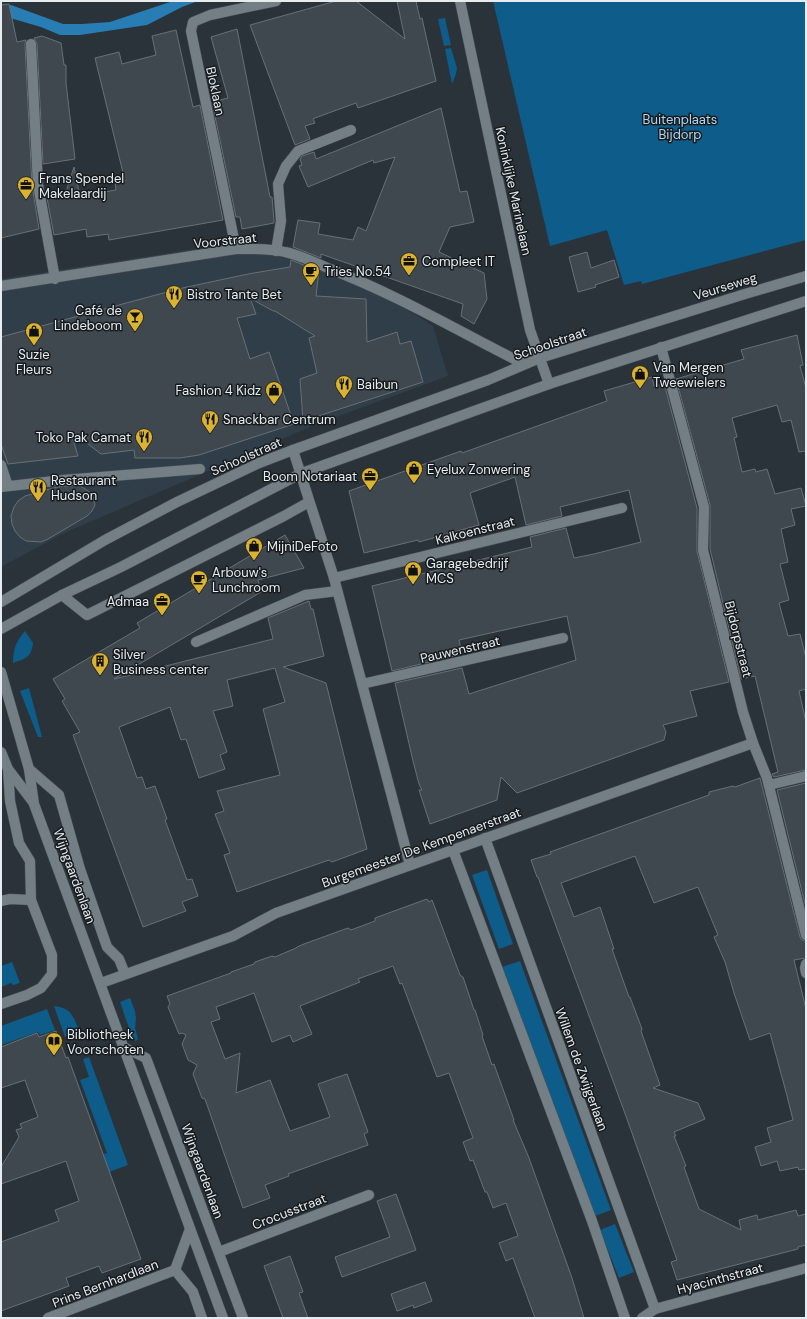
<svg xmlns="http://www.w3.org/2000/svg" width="807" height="1319" font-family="'DM Sans',sans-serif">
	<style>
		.built { fill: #2f3e48 }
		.green { fill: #0d5c89 }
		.water { fill: #287eb4 }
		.building { fill: #3f484f; stroke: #667078 }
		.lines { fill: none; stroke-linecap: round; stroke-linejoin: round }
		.lane-casing { stroke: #4a5157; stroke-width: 11 }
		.street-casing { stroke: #4a5157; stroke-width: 11 }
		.secondary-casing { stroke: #4a5157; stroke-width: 11 }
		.lane { stroke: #737e85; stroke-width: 10 }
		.street { stroke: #737e85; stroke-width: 10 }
		.secondary { stroke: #737e85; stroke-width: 10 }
		.labels { text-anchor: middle; stroke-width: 3; stroke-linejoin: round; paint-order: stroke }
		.street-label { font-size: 13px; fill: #e6ecf0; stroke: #171b1e }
		.park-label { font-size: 13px; fill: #aed5f2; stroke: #171b1e }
		.poi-label { font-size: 13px; fill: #e6ecf0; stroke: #171b1e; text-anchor: start }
	</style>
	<rect width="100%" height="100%" fill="#2b333a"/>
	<!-- built -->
	<path class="built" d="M221 245 289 257 391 299 433 326 448 376 317 424 62 534 1 567V279Z"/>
	<!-- green -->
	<g class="green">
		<path d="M493 1H806V240L642 284 641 281 624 285 607 230 550 246Z"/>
		<path d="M445 18 451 45 444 46 438 19Z"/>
		<path d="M451 48 457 68 456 74 452 84 445 49Z"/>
		<path d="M25 631 33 643C31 658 26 658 13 663 13 650 16 641 25 631Z"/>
		<path d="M29 688 42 737H38L20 691Z"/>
		<path d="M487 870 513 944 499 949 472 875Z"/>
		<path d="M520 961 611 1210 595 1216 502 967Z"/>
		<path d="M12 962 20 983 13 985 11 983 1 987V966Z"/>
		<path d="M130 998 135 1011 136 1018 135 1028 138 1039 136 1041 133 1040 120 1002Z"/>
		<path d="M54 1006C72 1008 74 1017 79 1032L65 1037Z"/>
		<path d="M47 1009 55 1030 40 1035 38 1032 1 1045V1026Z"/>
		<path d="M89 1057 128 1165 87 1180 81 1163 107 1153 80 1080 89 1077 83 1059Z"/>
		<path d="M615 1224 634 1272 619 1278 600 1230Z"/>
	</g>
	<!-- water -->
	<path class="water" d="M173 1H198L182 7 147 25 80 35H60L41 27 10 18 1 7 11 5 63 24H82L110 22Z"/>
	<!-- building -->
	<g class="building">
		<path d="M336 1H356L405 39 397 1H416L420 19 422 18 436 81 358 108 356 103 315 118 313 119 315 123 305 126 310 139 295 145 250 25Z"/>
		<path d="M9 4 17 42 26 40 25 44 32 185 39 229 1 238V5Z"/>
		<path d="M237 29 270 197H272L274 221V223L242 229 240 217H236L212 102 228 98 211 37Z"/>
		<path d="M176 30 193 107 200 105 223 220 109 240 108 234 87 237 86 229 54 235 47 198 65 195 74 167 80 196 116 190 115 183 125 181 95 58 119 52 122 64 156 55 152 36Z"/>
		<path d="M42 36 61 43 64 65H66V83L75 159 43 164 37 44 34 38Z"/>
		<path d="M441 108 460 192 467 191 474 222 450 227 439 252 484 273 487 299 474 324 461 316 463 304 321 254V258L293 247 298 220 320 223 318 234 353 240 358 227 366 231 395 157 374 163 373 160 308 187 299 166 302 165 300 159 302 156 314 152 316 159Z"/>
		<path d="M587 252 591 268 614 260 619 277 595 285 596 287 578 292 569 257Z"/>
		<path d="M291 260 319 271 316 296 366 299 367 342 397 332 400 344 411 341 423 382 303 421 300 379 317 373 309 338 315 336 275 311H273L250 298 256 314 237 318 250 359 269 352 294 424 199 455 180 458H135L134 450 101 454 70 430 78 456 8 464 1 444V337L178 289 248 274 290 267Z"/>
		<path d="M797 335 803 365 800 366 806 388V451L799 452 791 420 782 422 777 405 732 418 737 437 734 438 742 472 755 469 756 472 767 469 775 494 801 488 806 506 791 509 795 525 781 529 788 562 780 564 789 600 779 603 788 636 800 634 806 658V689L799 691 806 722V770L774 777 772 774 778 772 755 676 741 679 710 549V505L676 379 744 359 741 350Z"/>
		<path d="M652 377 654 386 664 383 697 508V551L729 682 690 691 697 716 663 725 666 732 664 740 517 793 501 777 497 800 430 824 419 790H422L419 784 413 761 395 683 462 668 469 694 576 660 567 616 459 640 462 654 392 671 372 586 532 547 530 537 566 528 574 558 594 554 641 542 637 526 629 490 560 507 562 516 526 525 515 477 470 493 479 525 419 542 418 540 364 553 349 491 461 451 462 453 607 401 604 391Z"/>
		<path d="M79 485 91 493 94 499 95 505 92 511 87 516 48 539 41 542 26 541 20 537 15 531 12 524 11 516 14 507 18 501 25 496 57 487Z"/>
		<path d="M285 535 304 568 258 580 261 592 114 679 273 639 268 618 309 601 311 609H313L324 656 283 667 326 683 367 849 332 862 329 860 237 892 224 855 230 853 215 814 224 811 217 791 280 775 263 709 285 702 275 668 227 680 233 706 213 711 227 752 220 755 225 769 199 778 186 739 181 740 170 707 119 727 137 778 142 777 146 789 155 786 167 819 165 820 187 880 192 879 198 896 182 902 186 911 143 927 73 735 80 732 62 701 65 699 53 679 140 628 137 623Z"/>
		<path d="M760 778 800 937 802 940 806 941V958L794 960 806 1009V1169L799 1170 798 1167 780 1171 777 1161 761 1166 755 1147 771 1142 767 1128 793 1120 786 1092 770 1033 750 1040 734 993 725 962 714 937 718 935 698 887 654 903 635 856 561 883 574 917 600 907 614 949H612L629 997H630L642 1029 641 1031 660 1085 653 1088 698 1103 705 1119 674 1132 676 1136H674L686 1166 684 1167 699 1209 741 1230 739 1220 757 1215 758 1220 796 1210 798 1216 806 1214V1245L798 1247V1249L677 1280 671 1262 677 1260 627 1119 538 877H537L531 860 551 854 550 852 709 795V792L733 786 735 787Z"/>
		<path d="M806 783V908L777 790Z"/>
		<path d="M427 899 429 902 432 900 460 975 463 977 474 1010H475L483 1035 482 1036 492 1065 494 1064 514 1120H513L529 1158 572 1278 584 1318H535L513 1258 506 1261 499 1243 518 1236 506 1203 493 1208 487 1192H485L473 1160 470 1161 463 1142 473 1138 449 1073 437 1077 402 983 400 984 393 966 358 979 360 982 300 1006 312 1034 293 1042 290 1035 272 1042 254 993 216 1007 220 1019 211 1022 225 1059 240 1053 236 1093 270 1080 290 1131 330 1117 318 1084 347 1074 368 1132 364 1134 368 1145 288 1174 289 1176 265 1185 270 1198 243 1208 205 1099 202 1098 193 1074 197 1065 188 1060 182 1044 186 1035 182 1033 179 1034 168 1007 170 1004 167 996 231 973V972L254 964 255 962 272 956 275 957 296 948 297 947 304 944 348 928 351 930 375 921V918Z"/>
		<path d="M56 1031 66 1058 68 1057 141 1259 102 1273 99 1266 66 1278 69 1286 1 1311V1242L59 1221 55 1210 79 1201 66 1161 1 1184V1167L19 1137 16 1130 22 1128 20 1124 38 1117 25 1080 1 1088V1047L37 1033 39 1037Z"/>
		<path d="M396 1194 416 1250 342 1277 335 1257 390 1237 377 1201Z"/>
		<path d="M290 1256 303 1292 299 1293 308 1318H283L264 1266Z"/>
		<path d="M425 1282 432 1301 414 1308 413 1305 397 1311 391 1294Z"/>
	</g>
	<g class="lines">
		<!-- lane casing -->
		<g class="lane-casing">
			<g id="lane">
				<path d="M31 44 38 185 55 279"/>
				<path d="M276 251 281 221 278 184 286 166 298 151 351 130"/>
				<path d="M196 642 305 595 337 591"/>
				<path d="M362 684 563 638"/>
				<path d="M769 785 806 776"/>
			</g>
		</g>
		<!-- street casing -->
		<g class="street-casing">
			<g id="street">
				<path d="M236 249 191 31 193 22 210 15 276 1"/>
				<path d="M1 286 236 249C252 249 269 248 285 252 300 255 316 263 330 269 398 295 460 332 524 364"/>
				<path d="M661 347 704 507 703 550 743 712 753 743 767 778 806 935"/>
				<path d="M293 450 334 578 410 865"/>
				<path d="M1 465 8 486"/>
				<path d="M1 487 63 480 200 469"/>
				<path d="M334 578 622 508"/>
				<path d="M62 595 87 615 284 516 309 502"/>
				<path d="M29 769 59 795 80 869 107 947 119 959 125 974"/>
				<path d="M485 838 655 1309"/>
				<path d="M453 850 592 1221 625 1318"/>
				<path d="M1 901 10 899 31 900"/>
				<path d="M806 964 805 968 806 973"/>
				<path d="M101 983 233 936 276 913 753 743"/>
				<path d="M1 1004 27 995 41 988 52 974V955L31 900 30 861 19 843 10 801 8 769"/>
				<path d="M123 1047 146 1058 243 1318"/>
				<path d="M219 1252 369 1195"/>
				<path d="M175 1270 193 1292 202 1318"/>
				<path d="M48 1318 175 1270 190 1229"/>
				<path d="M642 1318 655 1309 806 1268"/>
			</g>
		</g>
		<!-- secondary casing -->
		<g class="secondary-casing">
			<g id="secondary">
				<path d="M460 1 530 330 549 384"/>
				<path d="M1 602 105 540 177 502 259 463 293 450 488 380 540 358 745 294 806 276"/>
				<path d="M1 629 62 595 121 567 302 473 549 384 806 301"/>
				<path d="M1 672 29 769 34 804 223 1318"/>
				<path d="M1 752 8 769 33 802"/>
			</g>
		</g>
		<!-- lane -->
		<use href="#lane" class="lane"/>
		<!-- street -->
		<use href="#street" class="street"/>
		<!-- secondary -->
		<use href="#secondary" class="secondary"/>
	</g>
	<!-- icons -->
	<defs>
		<g id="office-pin" transform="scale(0.9)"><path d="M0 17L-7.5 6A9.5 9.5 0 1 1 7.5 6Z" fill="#dab333" stroke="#171b1e"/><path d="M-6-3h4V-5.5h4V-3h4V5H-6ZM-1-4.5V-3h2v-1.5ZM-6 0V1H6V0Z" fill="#111"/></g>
		<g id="cafe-pin" transform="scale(0.9)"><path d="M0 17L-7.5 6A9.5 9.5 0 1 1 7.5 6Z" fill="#dab333" stroke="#171b1e"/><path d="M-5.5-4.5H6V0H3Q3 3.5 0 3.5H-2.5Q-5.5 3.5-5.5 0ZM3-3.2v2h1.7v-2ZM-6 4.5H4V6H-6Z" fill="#111"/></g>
		<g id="restaurant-pin" transform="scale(0.9)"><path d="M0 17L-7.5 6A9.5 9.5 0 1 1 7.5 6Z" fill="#dab333" stroke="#171b1e"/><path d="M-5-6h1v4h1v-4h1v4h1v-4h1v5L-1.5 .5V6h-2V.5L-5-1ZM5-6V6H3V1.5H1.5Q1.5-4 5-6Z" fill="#111"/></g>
		<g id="bar-pin" transform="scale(0.9)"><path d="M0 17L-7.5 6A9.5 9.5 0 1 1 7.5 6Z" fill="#dab333" stroke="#171b1e"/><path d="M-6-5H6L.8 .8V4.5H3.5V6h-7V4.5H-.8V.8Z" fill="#111"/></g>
		<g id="shop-pin" transform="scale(0.9)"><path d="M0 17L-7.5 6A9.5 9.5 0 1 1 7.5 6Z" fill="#dab333" stroke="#171b1e"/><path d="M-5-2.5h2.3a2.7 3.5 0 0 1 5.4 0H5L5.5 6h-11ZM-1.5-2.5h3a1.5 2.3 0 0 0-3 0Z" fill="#111"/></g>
		<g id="building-pin" transform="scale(0.9)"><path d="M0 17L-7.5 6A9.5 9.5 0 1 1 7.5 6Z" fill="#dab333" stroke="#171b1e"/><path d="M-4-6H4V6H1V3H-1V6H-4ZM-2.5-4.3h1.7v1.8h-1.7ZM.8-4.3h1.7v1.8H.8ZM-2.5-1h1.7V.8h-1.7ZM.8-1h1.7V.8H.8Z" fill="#111"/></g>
		<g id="library-pin" transform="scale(0.9)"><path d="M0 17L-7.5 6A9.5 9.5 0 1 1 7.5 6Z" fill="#dab333" stroke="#171b1e"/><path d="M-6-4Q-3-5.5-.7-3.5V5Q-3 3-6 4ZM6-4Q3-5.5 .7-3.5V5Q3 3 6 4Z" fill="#111"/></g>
	</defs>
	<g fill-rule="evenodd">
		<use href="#office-pin" x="26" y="185"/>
		<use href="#office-pin" x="409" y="261"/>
		<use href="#cafe-pin" x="311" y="271"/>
		<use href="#restaurant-pin" x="174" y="294"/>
		<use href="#bar-pin" x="135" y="317"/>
		<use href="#shop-pin" x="34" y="331"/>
		<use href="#shop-pin" x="640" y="374"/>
		<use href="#restaurant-pin" x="344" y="384"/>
		<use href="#shop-pin" x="274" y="390"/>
		<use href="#restaurant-pin" x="210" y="419"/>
		<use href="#restaurant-pin" x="144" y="437"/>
		<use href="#shop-pin" x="414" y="469"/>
		<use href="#office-pin" x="370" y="476"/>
		<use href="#restaurant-pin" x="38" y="487"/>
		<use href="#shop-pin" x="254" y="546"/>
		<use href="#shop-pin" x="413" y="570"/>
		<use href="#cafe-pin" x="199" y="579"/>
		<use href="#office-pin" x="162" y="601"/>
		<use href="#building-pin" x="100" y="661"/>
		<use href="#library-pin" x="54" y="1041"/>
	</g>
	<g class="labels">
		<!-- street labels -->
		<g class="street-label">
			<text transform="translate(216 91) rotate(78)" y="5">Bloklaan</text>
			<text transform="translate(514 191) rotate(78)" y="5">Koninklijke Marinelaan</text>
			<text transform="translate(225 240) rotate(-6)" y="5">Voorstraat</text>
			<text transform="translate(725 286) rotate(-17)" y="5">Veurseweg</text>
			<text transform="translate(550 343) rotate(-19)" y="5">Schoolstraat</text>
			<text transform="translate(246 456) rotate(-24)" y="5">Schoolstraat</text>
			<text transform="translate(475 530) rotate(-14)" y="5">Kalkoenstraat</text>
			<text transform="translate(739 639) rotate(76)" y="5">Bijdorpstraat</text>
			<text transform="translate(460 649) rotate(-13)" y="5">Pauwenstraat</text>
			<text transform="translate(421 847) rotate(-20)" y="5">Burgemeester De Kempenaerstraat</text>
			<text transform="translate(75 876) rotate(70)" y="5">Wijngaardenlaan</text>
			<text transform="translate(582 1069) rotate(70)" y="5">Willem de Zwijgerlaan</text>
			<text transform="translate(203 1171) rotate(70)" y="5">Wijngaardenlaan</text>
			<text transform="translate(289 1211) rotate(-21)" y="5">Crocusstraat</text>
			<text transform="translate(720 1278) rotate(-15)" y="5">Hyacinthstraat</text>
			<text transform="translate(105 1283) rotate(-21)" y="5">Prins Bernhardlaan</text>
		</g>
		<!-- park labels -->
		<g class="park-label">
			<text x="680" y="124">Buitenplaats<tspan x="680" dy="15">Bijdorp</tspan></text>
		</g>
		<!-- poi labels -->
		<g class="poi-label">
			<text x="39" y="183">Frans Spendel<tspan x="39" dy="15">Makelaardij</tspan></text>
			<text x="422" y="266">Compleet IT</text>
			<text x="324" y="276">Tries No.54</text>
			<text x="187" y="299">Bistro Tante Bet</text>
			<text x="122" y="315" text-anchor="end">Café de<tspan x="122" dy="15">Lindeboom</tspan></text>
			<text x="34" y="359" text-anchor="middle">Suzie<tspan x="34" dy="15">Fleurs</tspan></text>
			<text x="653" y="372">Van Mergen<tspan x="653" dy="15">Tweewielers</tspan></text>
			<text x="357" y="389">Baibun</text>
			<text x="261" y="395" text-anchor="end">Fashion 4 Kidz</text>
			<text x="223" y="424">Snackbar Centrum</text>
			<text x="131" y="442" text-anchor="end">Toko Pak Camat</text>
			<text x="427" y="474">Eyelux Zonwering</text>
			<text x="357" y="481" text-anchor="end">Boom Notariaat</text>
			<text x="51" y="485">Restaurant<tspan x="51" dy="15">Hudson</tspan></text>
			<text x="267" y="551">MijniDeFoto</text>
			<text x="426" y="568">Garagebedrijf<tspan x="426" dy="15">MCS</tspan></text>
			<text x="212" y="577">Arbouw's<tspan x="212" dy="15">Lunchroom</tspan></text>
			<text x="149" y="606" text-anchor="end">Admaa</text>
			<text x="113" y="659">Silver<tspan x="113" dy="15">Business center</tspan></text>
			<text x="67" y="1039">Bibliotheek<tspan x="67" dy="15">Voorschoten</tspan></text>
		</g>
	</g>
	<!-- border -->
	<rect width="807" height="1319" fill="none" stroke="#e6ecf0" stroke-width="4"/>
</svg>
